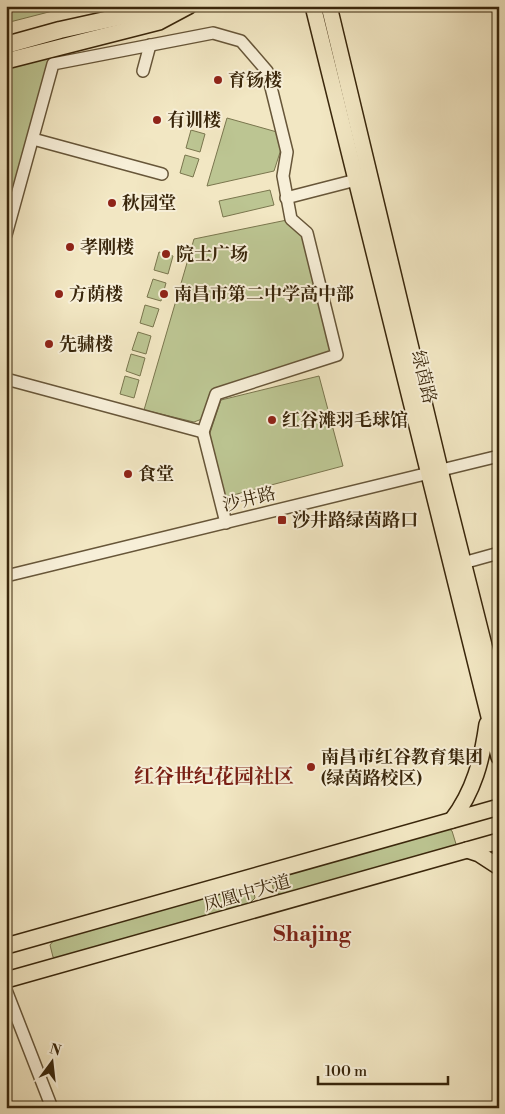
<svg xmlns="http://www.w3.org/2000/svg" width="505" height="1114" font-family="'Libre Bodoni','Noto Serif SC',serif">
	<style>
		.green { fill: #bcc592; stroke: #7a764e }
		.lines { fill: none; stroke-linecap: round; stroke-linejoin: round }
		.minor-casing { stroke: #675639; stroke-width: 14 }
		.major-casing { stroke: #39260b; stroke-width: 18 }
		.highway-casing { stroke: #39260b; stroke-width: 19 }
		.minor { stroke: #f7efd8; stroke-width: 11 }
		.major { stroke: #f2e7c3; stroke-width: 15 }
		.highway { stroke: #f2e7c3; stroke-width: 16 }
		.poi-dot { fill: #8f2418; stroke: #f7efd8; stroke-width: 2 }
		.labels { text-anchor: middle; stroke-width: 4; stroke-linejoin: round; paint-order: stroke }
		.poi-label { font-size: 18px; font-weight: bold; fill: #39260b; stroke: #f7efd8; text-anchor: start }
		.street-label { font-size: 18px; fill: #39260b; stroke: #f7efd8 }
		.quarter-label { font-size: 20px; font-weight: bold; fill: #7a1f14; stroke: #f7efd8 }
		.district-label { font-size: 22px; font-weight: bold; fill: #7a1f14; stroke: #f7efd8 }
	</style>
	<rect width="100%" height="100%" fill="#f2e7c3"/>
	<filter id="stains"><feTurbulence type="fractalNoise" baseFrequency=".004" numOctaves="4"/><feColorMatrix values="0 0 0 0 .2 0 0 0 0 .09 0 0 0 0 .02 0 0 0 .5 -.17"/></filter>
	<radialGradient id="worn" r=".72"><stop offset=".6" stop-color="#630" stop-opacity="0"/><stop offset="1" stop-color="#630" stop-opacity=".3"/></radialGradient>
	<!-- green -->
	<g class="green">
		<path d="M6 6H72L6 23Z"/>
		<path d="M54 55 6 226V67Z"/>
		<path d="M227 118 277 132 283 143 274 171 207 186Z"/>
		<path d="M191 130 205 134 200 152 186 148Z"/>
		<path d="M185 155 199 159 193 177 180 173Z"/>
		<path d="M270 190 274 205 223 217 219 201Z"/>
		<path d="M287 220 302 235 331 351 211 391 202 419 194 422 144 410 194 239Z"/>
		<path d="M159 252 173 256 168 274 154 270Z"/>
		<path d="M153 279 166 283 161 301 147 297Z"/>
		<path d="M145 305 159 309 153 327 140 323Z"/>
		<path d="M138 332 151 336 146 354 132 350Z"/>
		<path d="M131 354 145 358 140 376 126 371Z"/>
		<path d="M125 376 139 380 134 398 120 394Z"/>
		<path d="M319 376 343 466 222 498 208 439 221 400Z"/>
		<path d="M448 828 452 831 456 844 453 848 283 895 274 892 272 884 280 876Z"/>
		<path d="M245 886 253 888 255 898 247 906 59 959 53 957 50 945 54 940Z"/>
	</g>
	<g class="lines">
		<!-- minor casing -->
		<g class="minor-casing">
			<g id="minor">
				<path d="M143 71 150 45"/>
				<path d="M33 139 162 174"/>
				<path d="M286 198 356 180"/>
				<path d="M6 235 53 64 213 33 241 41 267 71 287 152 283 176 291 219 307 233 337 355 216 394 203 432 6 379"/>
				<path d="M203 432 226 523"/>
				<path d="M463 563 499 553"/>
				<path d="M6 576 499 456"/>
				<path d="M6 990 52 1108"/>
			</g>
		</g>
		<!-- major casing -->
		<g class="major-casing">
			<g id="major">
				<path d="M313 6 499 757"/>
				<path d="M329 6 443 482 499 705"/>
				<path d="M6 61 159 22 189 6"/>
				<path d="M452 820C474 791 482 760 487 724"/>
				<path d="M467 850 479 854 499 867"/>
				<path d="M6 946 499 807"/>
				<path d="M6 980 499 841"/>
			</g>
		</g>
		<!-- highway casing -->
		<g class="highway-casing">
			<path id="highway" d="M6 45 60 30 169 6"/>
		</g>
		<!-- minor -->
		<use href="#minor" class="minor"/>
		<!-- major -->
		<use href="#major" class="major"/>
		<!-- highway -->
		<use href="#highway" class="highway"/>
	</g>
	<!-- markers -->
	<g class="poi-dot">
		<circle cx="218" cy="80" r="5"/>
		<circle cx="157" cy="120" r="5"/>
		<circle cx="112" cy="203" r="5"/>
		<circle cx="70" cy="247" r="5"/>
		<circle cx="166" cy="254" r="5"/>
		<circle cx="59" cy="294" r="5"/>
		<circle cx="164" cy="294" r="5"/>
		<circle cx="49" cy="344" r="5"/>
		<circle cx="272" cy="420" r="5"/>
		<circle cx="128" cy="474" r="5"/>
		<rect x="277" y="515" width="10" height="10" rx="2.5"/>
		<circle cx="311" cy="767" r="5"/>
	</g>
	<g class="labels">
		<!-- poi labels -->
		<g class="poi-label">
			<text x="228" y="86">育钖楼</text>
			<text x="167" y="126">有训楼</text>
			<text x="122" y="209">秋园堂</text>
			<text x="80" y="253">孝刚楼</text>
			<text x="176" y="260">院士广场</text>
			<text x="69" y="300">方荫楼</text>
			<text x="174" y="300">南昌市第二中学高中部</text>
			<text x="59" y="350">先骕楼</text>
			<text x="282" y="426">红谷滩羽毛球馆</text>
			<text x="138" y="480">食堂</text>
			<text x="292" y="526">沙井路绿茵路口</text>
			<text x="321" y="763">南昌市红谷教育集团<tspan x="321" dy="21">(绿茵路校区)</tspan></text>
		</g>
		<!-- street labels -->
		<g class="street-label">
			<text transform="translate(424 377) rotate(76)" y="6">绿茵路</text>
			<text transform="translate(249 499) rotate(-14)" y="6">沙井路</text>
			<text transform="translate(247 893) rotate(-16)" y="6">凤凰中大道</text>
		</g>
		<!-- quarter labels -->
		<g class="quarter-label">
			<text x="214" y="783">红谷世纪花园社区</text>
		</g>
		<!-- district labels -->
		<g class="district-label">
			<text x="312" y="941">Shajing</text>
		</g>
	</g>
	<!-- margin -->
	<rect width="505" height="1114" fill="none" stroke="#f2e7c3" stroke-width="25"/>
	<rect x="8" y="8" width="490" height="1099" fill="none" stroke="#39260b" stroke-width="2.5"/>
	<rect x="12" y="12" width="480" height="1089" fill="none" stroke="#39260b"/>
	<!-- north arrow -->
	<g transform="translate(52 1062) rotate(15)" stroke="#f7efd8" stroke-width="4" paint-order="stroke">
	<path d="M0-4L9 19L0 12L-9 19Z" fill="#39260b"/>
	<text y="-8" font-size="14" font-weight="bold" text-anchor="middle" fill="#39260b">N</text>
	</g>
	<!-- scale -->
	<path d="M318 1076v8h130v-8" fill="none" stroke="#39260b" stroke-width="2.5"/>
	<text x="325" y="1076" font-size="15" fill="#39260b" stroke="#f7efd8" stroke-width="4" paint-order="stroke">100 m</text>
	<rect width="100%" height="100%" filter="url(#stains)"/>
	<rect width="100%" height="100%" fill="url(#worn)"/>
</svg>
